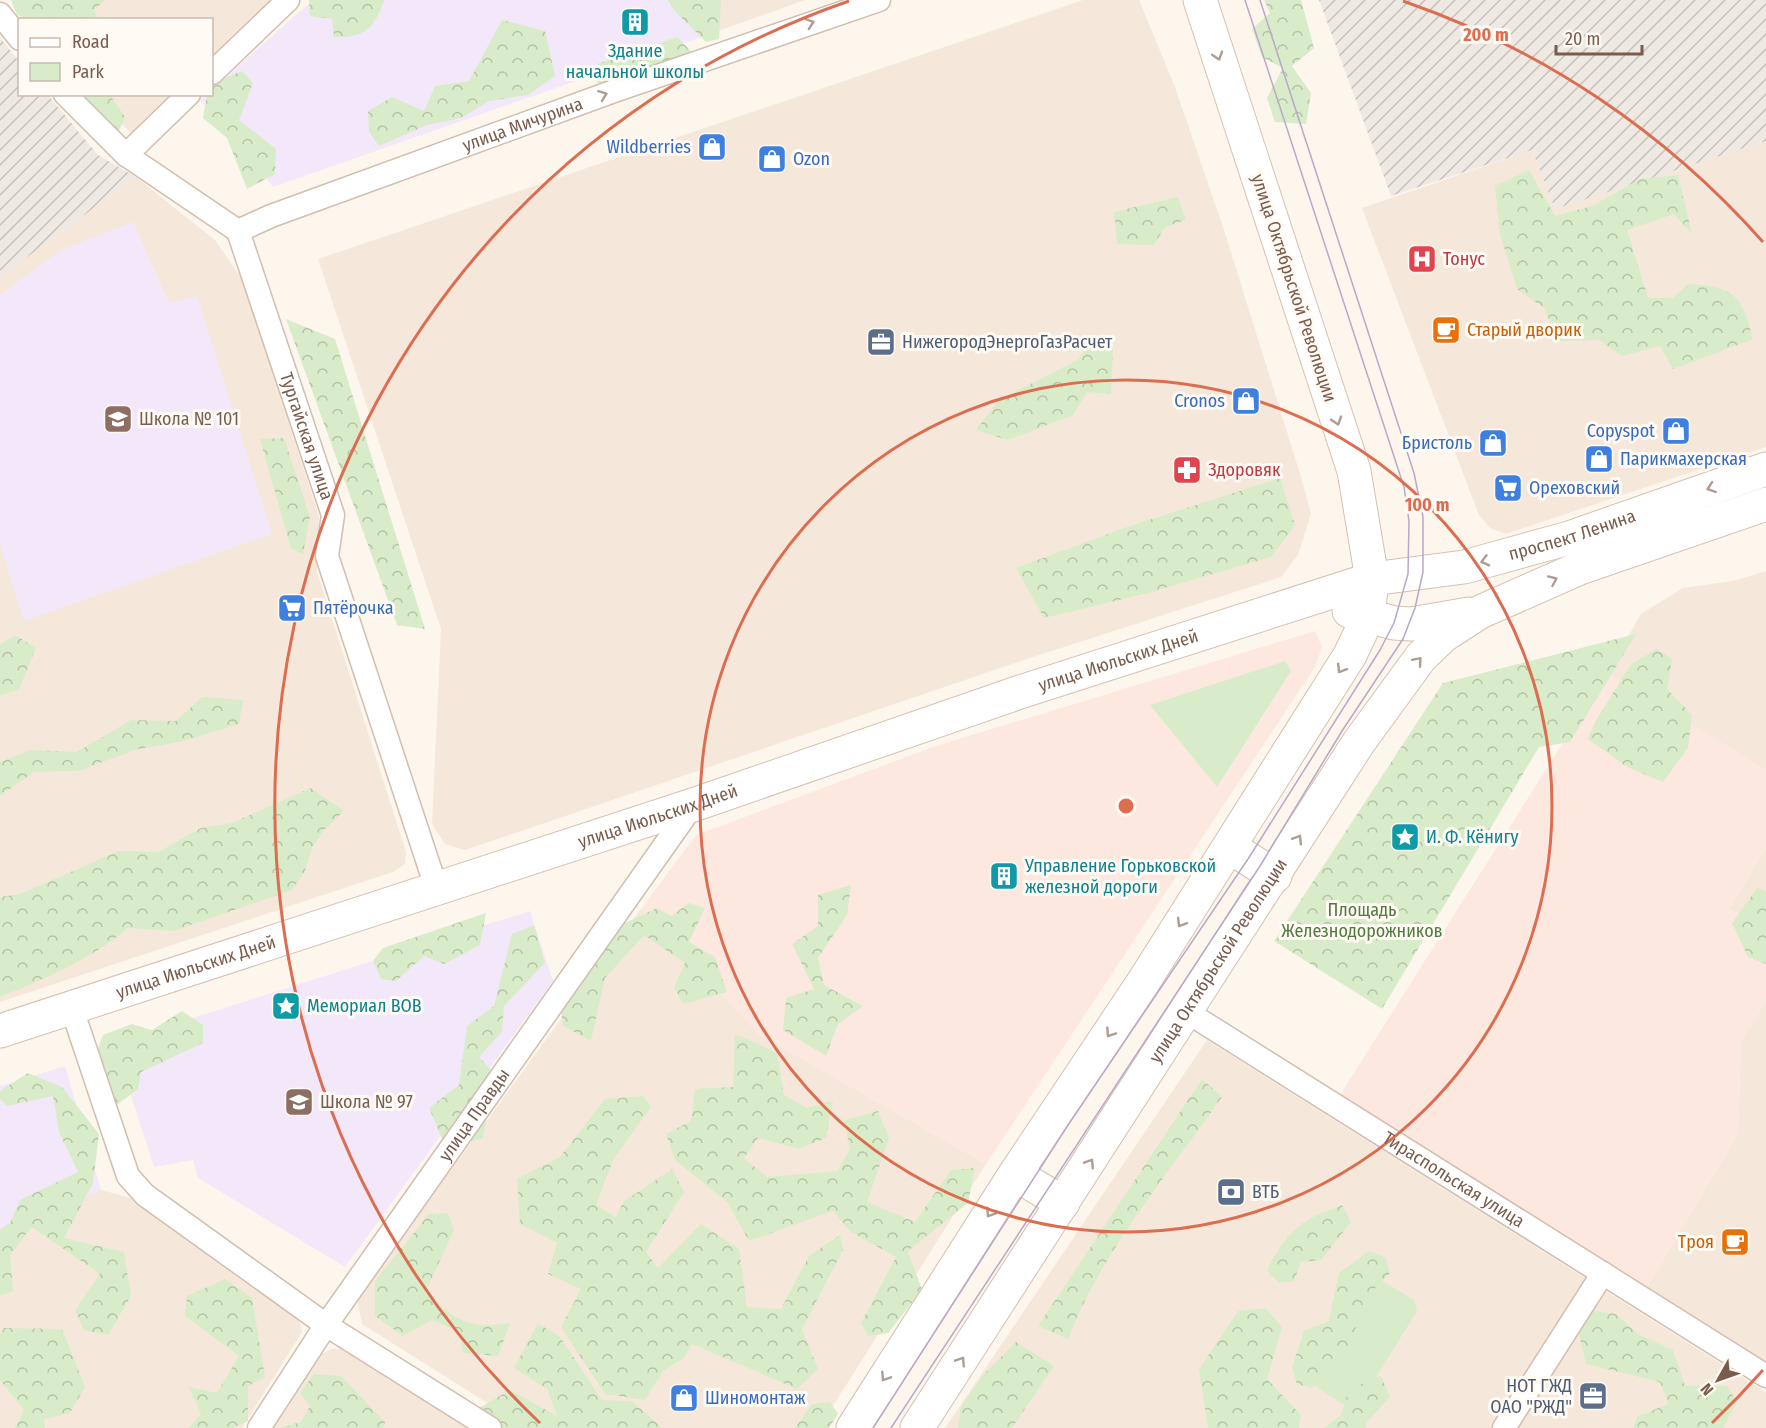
<svg xmlns="http://www.w3.org/2000/svg" width="1766" height="1428" font-family="'Fira Sans Condensed',sans-serif">
	<style>
		.residential { fill: #f5e8da }
		.commercial { fill: #fde8e0 }
		.industrial { fill: url(#industrial-furrows) }
		.education { fill: #f3e8fa }
		.green { fill: #d8ecc9 }
		.forest { fill: url(#forest-crowns) }
		.lines { fill: none; stroke-linecap: round; stroke-linejoin: round }
		.street-casing { stroke: #d1beb0; stroke-width: 25 }
		.secondary-casing { stroke: #d6c0b0; stroke-width: 35 }
		.street { stroke: #fff; stroke-width: 22 }
		.secondary { stroke: #fff; stroke-width: 33 }
		.tram { stroke: #b9a8c9; stroke-width: 1.5 }
		.oneway { stroke: #af9d94 }
		.ring { fill: none; stroke: #dc6d51; stroke-width: 3 }
		.labels { text-anchor: middle; stroke-width: 6; stroke-linejoin: round; paint-order: stroke }
		.culture-label { font-size: 18px; fill: #0d838f; stroke: #fffaf3; text-anchor: start }
		.street-label { font-size: 18px; fill: #7a5c4d; stroke: #fffaf3 }
		.shop-label { font-size: 18px; fill: #366cbe; stroke: #fffaf3; text-anchor: start }
		.health-label { font-size: 18px; fill: #be3a42; stroke: #fffaf3; text-anchor: start }
		.food-label { font-size: 18px; fill: #c56008; stroke: #fffaf3; text-anchor: start }
		.service-label { font-size: 18px; fill: #4e5e75; stroke: #fffaf3; text-anchor: start }
		.education-label { font-size: 18px; fill: #785e54; stroke: #fffaf3; text-anchor: start }
		.park-label { font-size: 18px; fill: #537a41; stroke: #fffaf3 }
		.centre { fill: #dc6d51; stroke: #fffaf3; stroke-width: 3 }
		.ring-label { font-size: 18px; text-anchor: middle; font-weight: bold; fill: #dc6d51; stroke: #fffaf3; stroke-width: 6; stroke-linejoin: round; paint-order: stroke }
	</style>
	<defs>
		<pattern id="industrial-furrows" width="10" height="10" patternUnits="userSpaceOnUse" patternTransform="scale(1.5)"><rect width="10" height="10" fill="#efe9e4"/><path d="M-1 1l2-2M0 10L10 0M9 11l2-2" fill="none" stroke="#c7c0bb"/></pattern>
		<pattern id="forest-crowns" width="20" height="18" patternUnits="userSpaceOnUse" patternTransform="scale(1.5)"><rect width="20" height="18" fill="#d8ecc9"/><path d="M2 6a3 3 0 1 1 6 0M12 15a3 3 0 1 1 6 0" fill="none" stroke="#b4c2a5"/></pattern>
	</defs>
	<rect width="100%" height="100%" fill="#fdf6ec"/>
	<!-- residential -->
	<g class="residential">
		<path d="M13 0H273L212 59V20L28 19Z"/>
		<path d="M697 0H805L710 34Z"/>
		<path d="M1083 0H1139L1175 87 1225 233 1301 477 1311 514 1298 555 1281 577 1033 657 465 850 445 844 432 824 441 629 318 259Z"/>
		<path d="M93 95H174L133 135Z"/>
		<path d="M1766 141V447L1506 534 1490 528 1479 515 1362 208 1532 150 1555 208Z"/>
		<path d="M136 177 215 240 242 279 319 516 317 572 406 852 405 864 393 872 0 1002V277Z"/>
		<path d="M1766 571V770L1607 673 1641 614 1683 588 1733 581Z"/>
		<path d="M1766 848V932L1729 909Z"/>
		<path d="M641 909 759 1034 986 1164 819 1428H527L362 1324 357 1299Z"/>
		<path d="M1766 1001V1363L1647 1287 1738 1134 1741 1041Z"/>
		<path d="M1207 1040 1766 1392V1428H945Z"/>
		<path d="M101 1190 135 1199 297 1312 302 1332 242 1428H0V1254L21 1225Z"/>
		<path d="M332 1349H344L468 1428H270L316 1357Z"/>
	</g>
	<!-- commercial -->
	<g class="commercial">
		<path d="M1315 631 1322 647 1315 667 986 1164 759 1034 641 909 696 835 936 746Z"/>
		<path d="M1607 673 1766 770V848L1729 909 1766 932V1001L1741 1042 1738 1134 1647 1287 1340 1095Z"/>
	</g>
	<!-- industrial -->
	<g class="industrial">
		<path d="M1319 0H1766V141L1555 209 1532 150 1391 196Z"/>
		<path d="M0 38 19 61 20 94 48 95 98 155 136 177 0 277Z"/>
	</g>
	<!-- education -->
	<g class="education">
		<path d="M313 0H697L710 34 273 187 200 100 206 95 212 94V89Z"/>
		<path d="M133 222 169 303 197 296 272 534 24 621 0 545V295L59 251Z"/>
		<path d="M530 911 553 981 345 1267 198 1178 193 1160 154 1167 114 1043Z"/>
		<path d="M65 1066 101 1190 21 1225 0 1254V1086Z"/>
	</g>
	<!-- green -->
	<g class="green">
		<path d="M1285 661 1291 671 1217 787 1150 705Z"/>
		<path d="M1372 1275 1414 1300 1417 1311 1359 1405 1350 1408 1308 1382Z"/>
	</g>
	<!-- forest -->
	<g class="forest">
		<path d="M11 0H105L94 10 99 20 27 19 17 15Z"/>
		<path d="M309 0H384C374 29 365 38 334 37L332 19 310 16Z"/>
		<path d="M668 0H721L719 39 706 42 674 10Z"/>
		<path d="M1264 0H1301L1314 48 1292 66 1311 93 1306 124 1275 122 1267 98 1283 68 1262 57 1252 29 1270 13Z"/>
		<path d="M502 20 545 31 555 76 528 95 489 101 461 118 427 125 379 146 369 132 368 111 392 97 424 111 435 86 469 81Z"/>
		<path d="M677 37 691 51 677 72 609 90 593 79 597 64Z"/>
		<path d="M242 71 253 83 239 120 276 149 275 174 247 189 227 138 203 118 207 95 212 94V83Z"/>
		<path d="M79 95H110L125 117 119 131 77 102Z"/>
		<path d="M1529 170 1555 216 1592 206 1640 179 1678 175 1692 234 1674 214 1627 230 1648 298H1673L1688 284C1734 286 1742 295 1753 339L1673 369 1660 346 1622 356 1599 340 1557 341 1545 309 1517 289 1500 234 1495 186Z"/>
		<path d="M1178 197 1186 220 1165 227 1154 245 1117 244 1114 212Z"/>
		<path d="M286 319 335 339 425 629 397 625Z"/>
		<path d="M1091 340 1113 348 1111 394 1087 392 1073 415 1008 440 976 430 999 400 1079 359Z"/>
		<path d="M284 438 310 517 303 554 291 549 260 439Z"/>
		<path d="M1280 478 1295 525 1271 557 1144 594 1044 618 1016 568 1124 528Z"/>
		<path d="M1636 634 1570 742 1539 747 1382 1009 1274 941 1443 683Z"/>
		<path d="M15 635 36 648 19 689 0 696V644Z"/>
		<path d="M1657 649 1672 659 1667 689 1692 715 1688 748 1663 782 1627 767 1588 739 1595 722 1631 664Z"/>
		<path d="M202 697 243 700 239 724 180 742 138 749 78 771 34 772 0 796V762L31 750 77 752 131 720 176 721Z"/>
		<path d="M311 788 344 811 324 830 312 848 305 871 292 890 173 931 128 928C92 959 44 979 0 997V897L20 894 119 851 158 852 201 828 232 823Z"/>
		<path d="M851 885 847 915 818 958 824 985 863 1006 838 1024 826 1056 783 1030 786 998 814 989 792 944 818 926V895Z"/>
		<path d="M1757 888 1766 891V964L1748 957 1732 923Z"/>
		<path d="M689 903 705 908 689 942 715 957 727 992 683 1004 674 987 685 963 644 935 605 978 591 1041 563 1026 560 1004 612 929 657 908 671 916Z"/>
		<path d="M486 913 480 945 444 964 424 956 396 981 381 979 373 961 383 948Z"/>
		<path d="M534 925 545 963 504 1006 502 1032 479 1057 495 1074 483 1138 446 1148 429 1108 459 1085 467 1026 494 1006 512 934Z"/>
		<path d="M182 1011 203 1025V1043L141 1072 138 1089 118 1104 96 1103 90 1069 103 1035 132 1024 152 1030Z"/>
		<path d="M735 1034 777 1053 784 1095 807 1108 833 1101 826 1138 799 1149 758 1138 744 1158 767 1177 838 1171 850 1149 844 1120 878 1111 889 1138 867 1202 915 1222 951 1170 975 1168 968 1203 908 1251 922 1290 888 1333 868 1336 861 1323 896 1257 851 1232 833 1211 749 1241 727 1202 675 1160 666 1134 691 1121 695 1089 733 1087Z"/>
		<path d="M28 1073 62 1087 99 1134 93 1183 64 1238 124 1252 131 1296 108 1335 84 1330 75 1310 100 1274 32 1227 10 1255 13 1291 0 1296V1229L10 1223 20 1200 78 1172 59 1132 53 1096 7 1106 0 1099V1091Z"/>
		<path d="M1202 1079 1222 1097C1168 1174 1102 1251 1068 1339L1038 1326Z"/>
		<path d="M643 1096 651 1107 613 1160 596 1205 616 1217 623 1202 672 1169 684 1192 646 1252 658 1268 701 1224 739 1249 747 1307 781 1309 809 1256 840 1235 843 1250 802 1329 818 1369 797 1389 692 1344 684 1358 663 1371 645 1400 605 1394 561 1327 581 1289 548 1274 557 1243 520 1224 517 1179 560 1157 605 1099Z"/>
		<path d="M1342 1205 1351 1222 1321 1260 1301 1262 1294 1281 1279 1283 1267 1270C1288 1230 1300 1220 1342 1205Z"/>
		<path d="M448 1213 454 1230 425 1293C459 1321 465 1329 510 1323L498 1356 463 1353 460 1332 432 1320 403 1336 375 1316V1281L429 1214Z"/>
		<path d="M1369 1251 1386 1258 1390 1273 1364 1300 1347 1359 1312 1388 1297 1384 1292 1367 1304 1331 1329 1321 1339 1273Z"/>
		<path d="M225 1279 252 1298 265 1377 248 1386V1421L232 1428H189L201 1414 189 1387 217 1393 239 1356 185 1316 187 1296Z"/>
		<path d="M1265 1308 1282 1327 1267 1379 1301 1415 1299 1428H1208L1199 1369 1238 1311Z"/>
		<path d="M1589 1310 1616 1314 1638 1334 1673 1350 1685 1386H1727L1737 1402 1723 1428H1633L1637 1417 1668 1404 1660 1382 1586 1364 1578 1329Z"/>
		<path d="M538 1323 560 1337 602 1400 632 1401 662 1428H479V1408L510 1390 557 1416 547 1389 514 1368Z"/>
		<path d="M4 1328 62 1329 85 1387 70 1413 44 1419 45 1428H15L24 1410 0 1380V1335Z"/>
		<path d="M1016 1342 1054 1366 1012 1428H958L961 1406 983 1375Z"/>
		<path d="M314 1374 341 1376 385 1422 383 1428H279L301 1422 310 1406 300 1393Z"/>
		<path d="M1381 1376 1390 1397 1366 1423V1428H1324L1341 1415 1349 1389Z"/>
		<path d="M830 1402 838 1414 829 1428H795L812 1404Z"/>
	</g>
	<g class="lines">
		<!-- street casing -->
		<g class="street-casing">
			<g id="street">
				<path d="M0 14 20 39"/>
				<path d="M212 73 288 0"/>
				<path id="s1" d="M65 94 126 155 238 231 333 515 327 556 436 887"/>
				<path d="M126 155 189 94"/>
				<path id="s2" d="M238 231 271 216 617 90 879 0"/>
				<path d="M72 1009 128 1176 145 1195 326 1325 490 1428"/>
				<path id="s3" d="M1187 1012 1766 1376"/>
				<path id="s4" d="M259 1428 326 1325 693 805"/>
				<path d="M1504 1428 1603 1273"/>
			</g>
		</g>
		<!-- secondary casing -->
		<g class="secondary-casing">
			<g id="secondary">
				<path d="M1349 611 1394 623 1411 624 1469 614"/>
				<path d="M1230 847 1275 876"/>
				<path id="s5" d="M0 1031 693 805 1020 692 1372 579 1464 567 1569 538 1766 469"/>
				<path d="M1015 1174 1063 1203"/>
				<path d="M853 1428 1015 1174 1142 984 1350 655 1368 617 1372 579 1354 471 1200 0"/>
				<path id="s6" d="M917 1428 1359 742 1421 657 1443 636 1480 612 1580 568 1766 504"/>
			</g>
		</g>
		<!-- street -->
		<use href="#street" class="street"/>
		<!-- secondary -->
		<use href="#secondary" class="secondary"/>
		<!-- tram -->
		<g class="tram">
			<path d="M873 1428 1068 1125 1248 859 1380 650 1394 623 1408 574 1409 521 1404 487 1245 0"/>
			<path d="M891 1428 1260 866 1342 731 1403 639 1415 608 1423 572V517L1414 473 1260 0"/>
		</g>
	</g>
	<!-- one-way arrows -->
	<defs><path id="oneway-chevron" d="M-2-3.5L2.5 0L-2 3.5" fill="none" stroke-width="1.6" stroke-linecap="round" stroke-linejoin="round" transform="scale(1.5)"/></defs>
	<g class="oneway">
		<use href="#oneway-chevron" transform="translate(810 23) rotate(-19)"/>
		<use href="#oneway-chevron" transform="translate(1218 56) rotate(72)"/>
		<use href="#oneway-chevron" transform="translate(603 95) rotate(-20)"/>
		<use href="#oneway-chevron" transform="translate(1337 421) rotate(72)"/>
		<use href="#oneway-chevron" transform="translate(1711 488) rotate(161)"/>
		<use href="#oneway-chevron" transform="translate(1485 561) rotate(165)"/>
		<use href="#oneway-chevron" transform="translate(1553 580) rotate(-24)"/>
		<use href="#oneway-chevron" transform="translate(1418 661) rotate(-49)"/>
		<use href="#oneway-chevron" transform="translate(1341 669) rotate(122)"/>
		<use href="#oneway-chevron" transform="translate(1298 839) rotate(-58)"/>
		<use href="#oneway-chevron" transform="translate(1181 923) rotate(122)"/>
		<use href="#oneway-chevron" transform="translate(1110 1033) rotate(124)"/>
		<use href="#oneway-chevron" transform="translate(1090 1163) rotate(-57)"/>
		<use href="#oneway-chevron" transform="translate(990 1213) rotate(123)"/>
		<use href="#oneway-chevron" transform="translate(961 1361) rotate(-57)"/>
		<use href="#oneway-chevron" transform="translate(885 1377) rotate(123)"/>
	</g>
	<!-- distance rings -->
	<g class="ring">
		<circle cx="1126" cy="806" r="426"/>
		<path d="M1763 1370A851 851 0 0 1 1712 1423M540 1423A851 851 0 0 1 849 1M1403 1A851 851 0 0 1 1763 242"/>
	</g>
	<!-- icons -->
	<defs>
		<g id="building-square" transform="scale(1.5)"><rect x="-9" y="-9" width="18" height="18" rx="4" fill="#0f9aa8" stroke="#fffaf3"/><path d="M-4-6H4V6H1V3H-1V6H-4ZM-2.5-4.3h1.7v1.8h-1.7ZM.8-4.3h1.7v1.8H.8ZM-2.5-1h1.7V.8h-1.7ZM.8-1h1.7V.8H.8Z" fill="#fff"/></g>
		<g id="shop-square" transform="scale(1.5)"><rect x="-9" y="-9" width="18" height="18" rx="4" fill="#3f7fe0" stroke="#fffaf3"/><path d="M-5-2.5h2.3a2.7 3.5 0 0 1 5.4 0H5L5.5 6h-11ZM-1.5-2.5h3a1.5 2.3 0 0 0-3 0Z" fill="#fff"/></g>
		<g id="hospital-square" transform="scale(1.5)"><rect x="-9" y="-9" width="18" height="18" rx="4" fill="#e0444e" stroke="#fffaf3"/><path d="M-5-5h3v3.5h4V-5h3V5h-3V1.5h-4V5h-3Z" fill="#fff"/></g>
		<g id="cafe-square" transform="scale(1.5)"><rect x="-9" y="-9" width="18" height="18" rx="4" fill="#e8710a" stroke="#fffaf3"/><path d="M-5.5-4.5H6V0H3Q3 3.5 0 3.5H-2.5Q-5.5 3.5-5.5 0ZM3-3.2v2h1.7v-2ZM-6 4.5H4V6H-6Z" fill="#fff"/></g>
		<g id="office-square" transform="scale(1.5)"><rect x="-9" y="-9" width="18" height="18" rx="4" fill="#5c6f8a" stroke="#fffaf3"/><path d="M-6-3h4V-5.5h4V-3h4V5H-6ZM-1-4.5V-3h2v-1.5ZM-6 0V1H6V0Z" fill="#fff"/></g>
		<g id="school-square" transform="scale(1.5)"><rect x="-9" y="-9" width="18" height="18" rx="4" fill="#8d6e63" stroke="#fffaf3"/><path d="M0-5L7-2L0 1L-7-2ZM-4 1L0 2.5L4 1V4Q0 6-4 4Z" fill="#fff"/></g>
		<g id="pharmacy-square" transform="scale(1.5)"><rect x="-9" y="-9" width="18" height="18" rx="4" fill="#e0444e" stroke="#fffaf3"/><path d="M-2-6h4v4h4v4h-4v4h-4v-4h-4v-4h4Z" fill="#fff"/></g>
		<g id="supermarket-square" transform="scale(1.5)"><rect x="-9" y="-9" width="18" height="18" rx="4" fill="#3f7fe0" stroke="#fffaf3"/><path d="M-6-5.5h2.5l.6 2H6L4.5 2H-2.5L-4.4-4H-6ZM-1.5 3.2a1.3 1.3 0 1 0 .1 0ZM3 3.2a1.3 1.3 0 1 0 .1 0Z" fill="#fff"/></g>
		<g id="sight-square" transform="scale(1.5)"><rect x="-9" y="-9" width="18" height="18" rx="4" fill="#0f9aa8" stroke="#fffaf3"/><path d="M0-6L1.8-2.2L6-1.7L2.9 1.2L3.7 5.4L0 3.3L-3.7 5.4L-2.9 1.2L-6-1.7L-1.8-2.2Z" fill="#fff"/></g>
		<g id="bank-square" transform="scale(1.5)"><rect x="-9" y="-9" width="18" height="18" rx="4" fill="#5c6f8a" stroke="#fffaf3"/><path d="M-6-4H6V4H-6ZM0-2.3a2.3 2.3 0 1 0 0 4.6a2.3 2.3 0 1 0 0-4.6Z" fill="#fff"/></g>
	</defs>
	<g fill-rule="evenodd">
		<use href="#building-square" x="635" y="22"/>
		<use href="#shop-square" x="712" y="147"/>
		<use href="#shop-square" x="772" y="159"/>
		<use href="#hospital-square" x="1422" y="259"/>
		<use href="#cafe-square" x="1446" y="330"/>
		<use href="#office-square" x="881" y="342"/>
		<use href="#shop-square" x="1246" y="401"/>
		<use href="#school-square" x="118" y="419"/>
		<use href="#shop-square" x="1676" y="431"/>
		<use href="#shop-square" x="1493" y="443"/>
		<use href="#shop-square" x="1599" y="459"/>
		<use href="#pharmacy-square" x="1187" y="470"/>
		<use href="#supermarket-square" x="1508" y="488"/>
		<use href="#supermarket-square" x="292" y="608"/>
		<use href="#sight-square" x="1405" y="837"/>
		<use href="#building-square" x="1004" y="876"/>
		<use href="#sight-square" x="286" y="1006"/>
		<use href="#school-square" x="299" y="1102"/>
		<use href="#bank-square" x="1231" y="1192"/>
		<use href="#cafe-square" x="1735" y="1242"/>
		<use href="#office-square" x="1593" y="1396"/>
		<use href="#shop-square" x="684" y="1398"/>
	</g>
	<g class="labels">
		<!-- culture labels -->
		<g class="culture-label">
			<text x="635" y="57" text-anchor="middle">Здание<tspan x="635" dy="21">начальной школы</tspan></text>
			<text x="1426" y="843">И. Ф. Кёнигу</text>
			<text x="1025" y="872">Управление Горьковской<tspan x="1025" dy="21">железной дороги</tspan></text>
			<text x="307" y="1012">Мемориал ВОВ</text>
		</g>
		<!-- street labels -->
		<g class="street-label">
			<text dy="6" stroke="none"><textPath href="#s2" startOffset="304">улица Мичурина</textPath></text>
			<text transform="translate(1294 288) rotate(72)" y="6">улица Октябрьской Революции</text>
			<text dy="6" stroke="none"><textPath href="#s1" startOffset="438">Тургайская улица</textPath></text>
			<text dy="6" stroke="none"><textPath href="#s5" startOffset="1650">проспект Ленина</textPath></text>
			<text dy="6" stroke="none"><textPath href="#s5" startOffset="1178">улица Июльских Дней</textPath></text>
			<text dy="6" stroke="none"><textPath href="#s5" startOffset="692">улица Июльских Дней</textPath></text>
			<text dy="6" stroke="none"><textPath href="#s6" startOffset="556">улица Октябрьской Революции</textPath></text>
			<text dy="6" stroke="none"><textPath href="#s5" startOffset="206">улица Июльских Дней</textPath></text>
			<text dy="6" stroke="none"><textPath href="#s4" startOffset="380">улица Правды</textPath></text>
			<text dy="6" stroke="none"><textPath href="#s3" startOffset="315">Тираспольская улица</textPath></text>
		</g>
		<!-- shop labels -->
		<g class="shop-label">
			<text x="691" y="153" text-anchor="end">Wildberries</text>
			<text x="793" y="165">Ozon</text>
			<text x="1225" y="407" text-anchor="end">Cronos</text>
			<text x="1655" y="437" text-anchor="end">Copyspot</text>
			<text x="1472" y="449" text-anchor="end">Бристоль</text>
			<text x="1620" y="465">Парикмахерская</text>
			<text x="1529" y="494">Ореховский</text>
			<text x="313" y="614">Пятёрочка</text>
			<text x="705" y="1404">Шиномонтаж</text>
		</g>
		<!-- health labels -->
		<g class="health-label">
			<text x="1443" y="265">Тонус</text>
			<text x="1208" y="476">Здоровяк</text>
		</g>
		<!-- food labels -->
		<g class="food-label">
			<text x="1467" y="336">Старый дворик</text>
			<text x="1714" y="1248" text-anchor="end">Троя</text>
		</g>
		<!-- service labels -->
		<g class="service-label">
			<text x="902" y="348">НижегородЭнергоГазРасчет</text>
			<text x="1252" y="1198">ВТБ</text>
			<text x="1572" y="1392" text-anchor="end">НОТ ГЖД<tspan x="1572" dy="21">ОАО "РЖД"</tspan></text>
		</g>
		<!-- education labels -->
		<g class="education-label">
			<text x="139" y="425">Школа № 101</text>
			<text x="320" y="1108">Школа № 97</text>
		</g>
		<!-- park labels -->
		<g class="park-label">
			<text x="1362" y="916">Площадь<tspan x="1362" dy="21">Железнодорожников</tspan></text>
		</g>
	</g>
	<circle cx="1126" cy="806" r="9" class="centre"/>
	<g class="ring-label">
		<text x="1486" y="41">200 m</text>
		<text x="1427" y="511">100 m</text>
	</g>
	<!-- legend -->
	<rect x="18" y="18" width="195" height="78" fill="#fffaf3" stroke="#cabbb1" stroke-width="1.5"/>
	<rect x="30" y="38" width="30" height="9" fill="#ffffff" stroke="#cabbb1" stroke-width="1.5"/>
	<text x="72" y="48" font-size="18" fill="#7a5c4d">Road</text>
	<rect x="30" y="63" width="30" height="18" fill="#d8ecc9" stroke="#cabbb1" stroke-width="1.5"/>
	<text x="72" y="78" font-size="18" fill="#7a5c4d">Park</text>
	<!-- north arrow -->
	<g transform="translate(1718 1380) rotate(230)" stroke="#fffaf3" stroke-width="4.5" paint-order="stroke">
	<path d="M0-4.5L10 22L0 15L-10 22Z" fill="#7a5c4d"/>
	<text y="-9" font-size="16" font-weight="bold" text-anchor="middle" fill="#7a5c4d">N</text>
	</g>
	<!-- scale -->
	<path d="M1556 45v9h86v-9" fill="none" stroke="#7a5c4d" stroke-width="3"/>
	<text x="1565" y="45" font-size="18" fill="#7a5c4d" stroke="#fffaf3" stroke-width="4.5" paint-order="stroke">20 m</text>
</svg>
